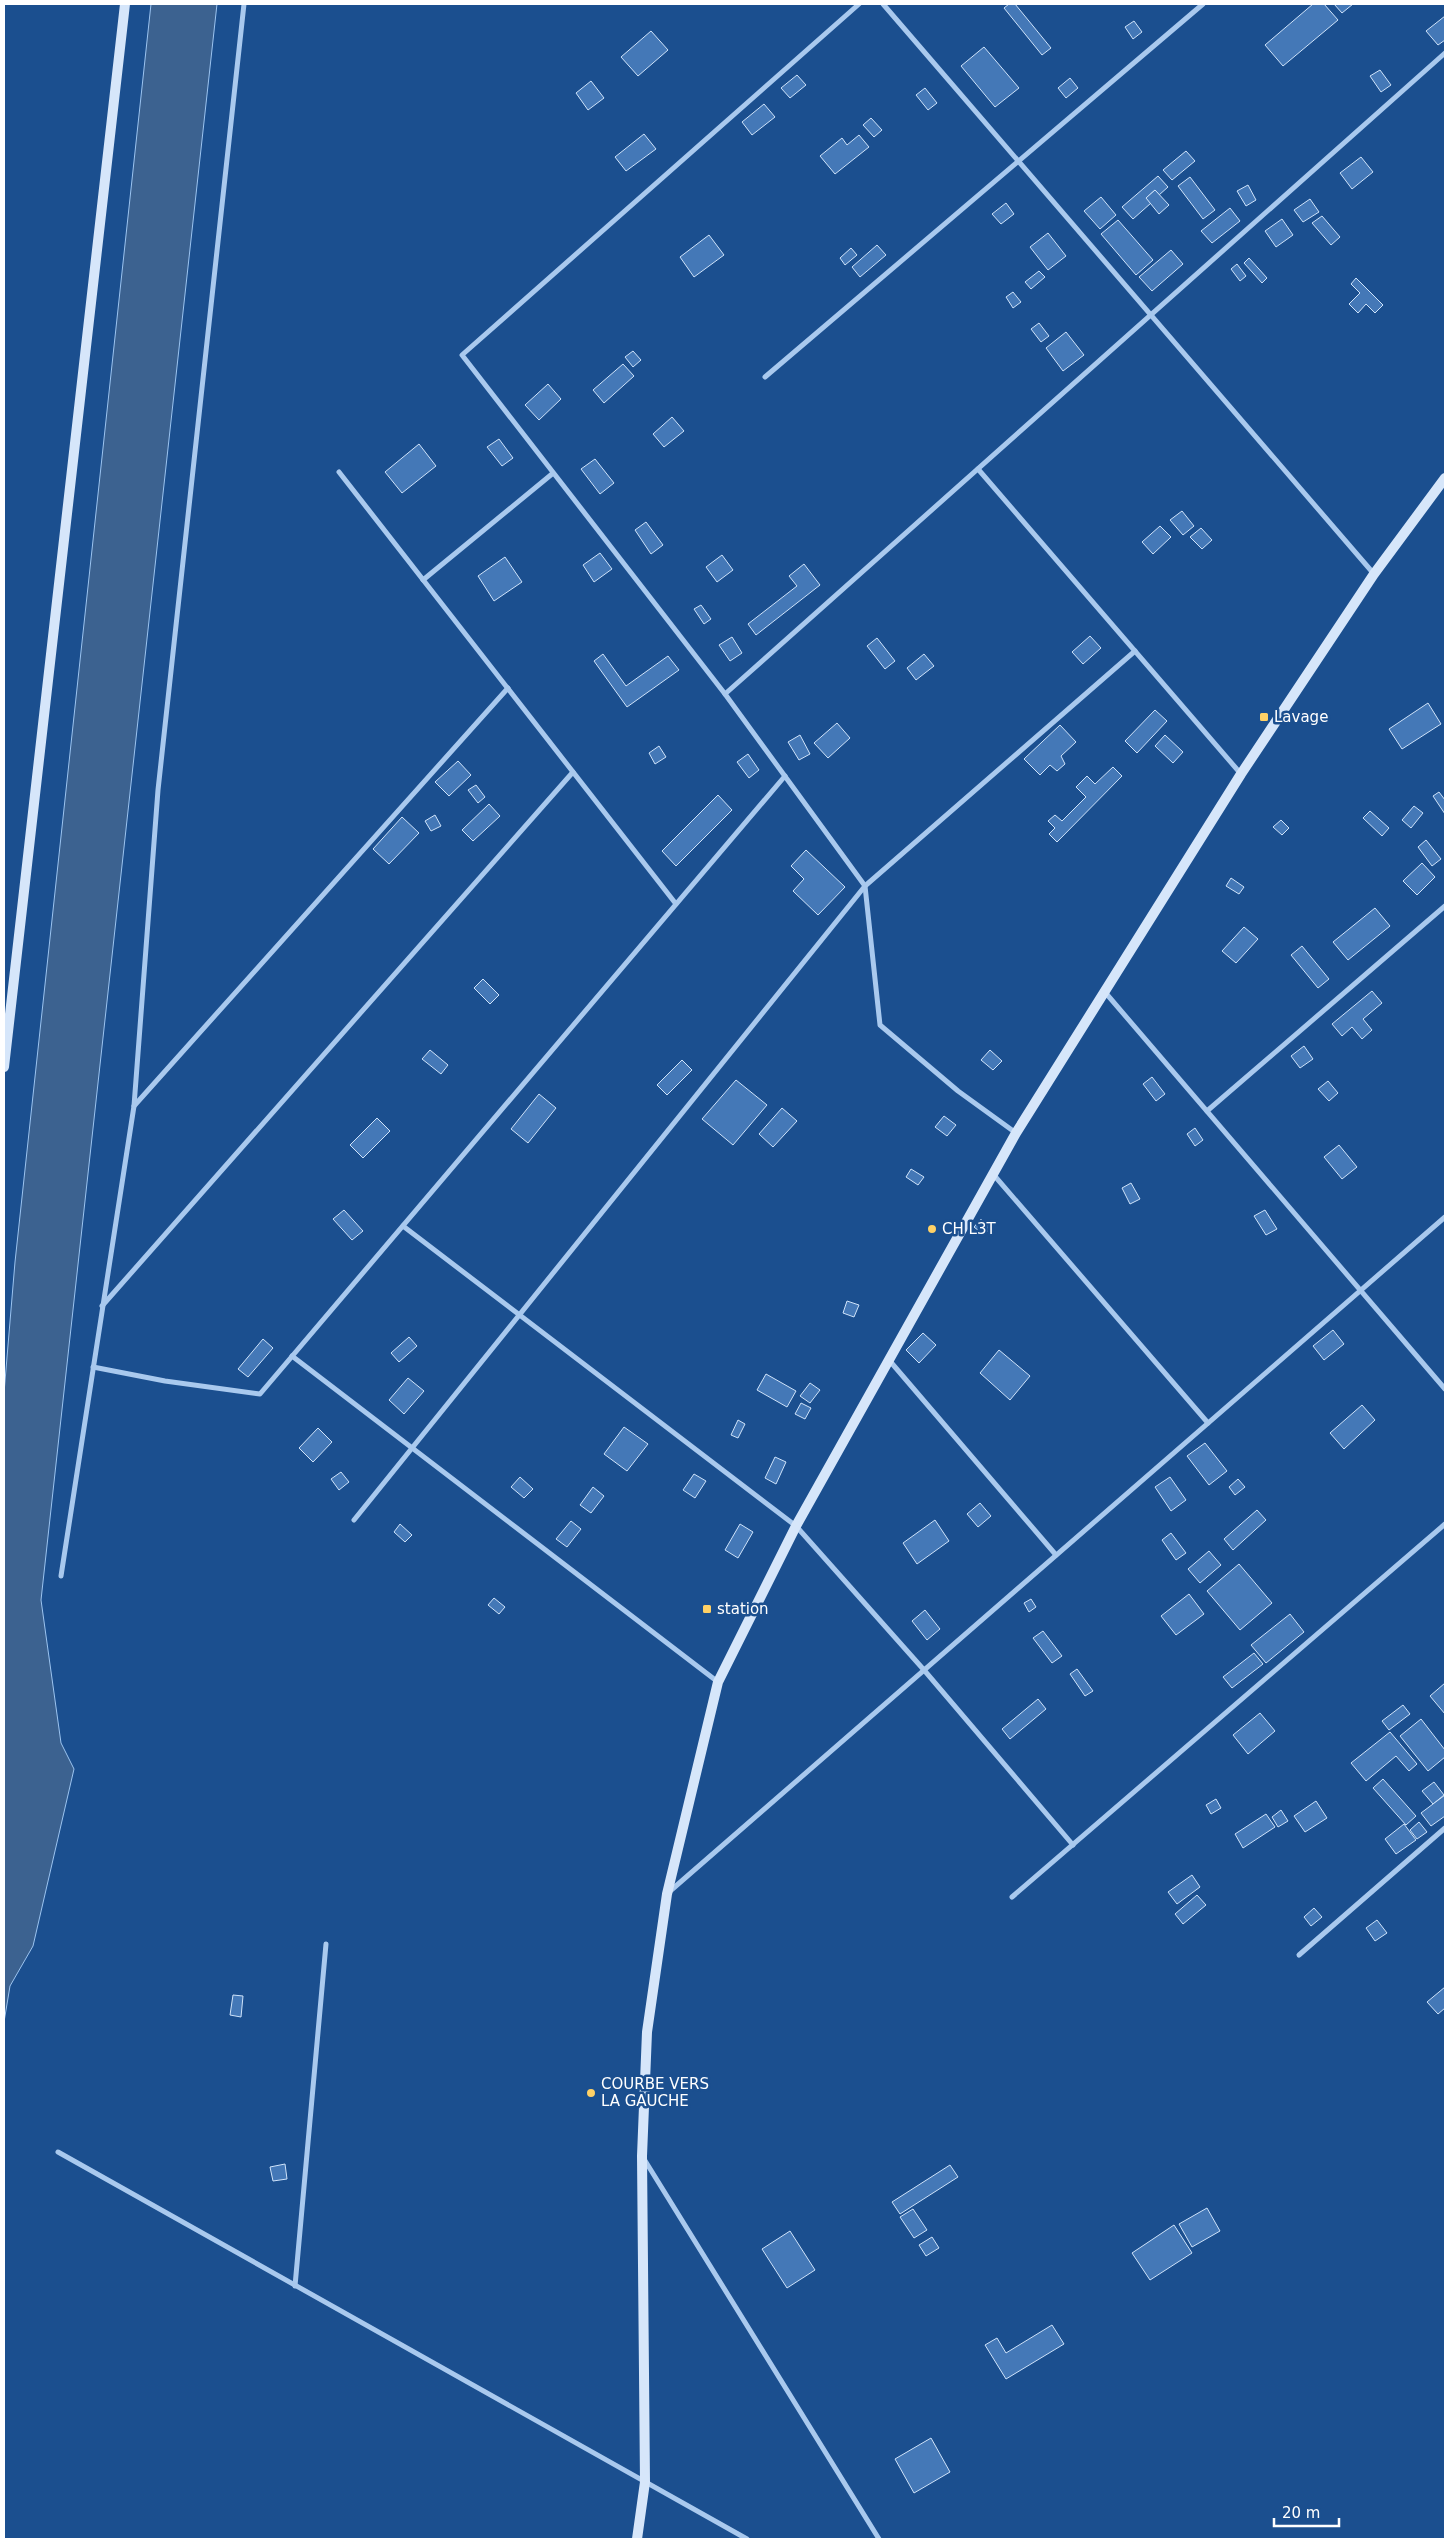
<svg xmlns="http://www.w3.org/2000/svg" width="1449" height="2543" font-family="'DejaVu Sans',sans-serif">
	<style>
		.water { fill: #3c6290; stroke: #9cc4f0 }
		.building { fill: #4478b7; stroke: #cfe3fa }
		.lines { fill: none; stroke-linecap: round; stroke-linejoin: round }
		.street { stroke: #a9c9ee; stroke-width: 5 }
		.secondary { stroke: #d6e6fa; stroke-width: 10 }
		.poi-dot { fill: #ffd166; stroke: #1b4f8f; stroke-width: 2 }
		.labels { text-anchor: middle; stroke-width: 5; stroke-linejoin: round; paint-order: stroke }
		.poi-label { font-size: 15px; fill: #fff; stroke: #1b4f8f; text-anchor: start }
	</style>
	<rect width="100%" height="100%" fill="#1b4f8f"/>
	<!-- water -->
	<path class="water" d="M151 4H217L41 1600 61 1743 74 1769 33 1946 10 1986 4 2022V1393L15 1262Z"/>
	<!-- building -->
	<g class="building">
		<path d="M1009 4H1015L1051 48 1042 55 1004 8Z"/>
		<path d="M1313 4H1324L1338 20 1283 66 1265 45Z"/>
		<path d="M1334 4H1353L1342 13Z"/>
		<path d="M1445 16V40L1438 45 1426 31Z"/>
		<path d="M1134 21 1142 32 1133 39 1125 27Z"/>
		<path d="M651 31 668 50 638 76 621 57Z"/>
		<path d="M984 47 1019 88 995 107 961 66Z"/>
		<path d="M1380 70 1391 85 1381 92 1370 76Z"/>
		<path d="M797 75 806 85 790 98 781 88Z"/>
		<path d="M1070 78 1078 88 1066 98 1058 88Z"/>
		<path d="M591 81 604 98 588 110 576 93Z"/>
		<path d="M925 88 937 103 928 110 916 95Z"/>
		<path d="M764 104 775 117 752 135 742 122Z"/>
		<path d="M871 118 882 130 874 137 863 125Z"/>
		<path d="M644 134 656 149 626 171 615 157Z"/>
		<path d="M859 135 869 147 835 174 820 156 842 138 847 145Z"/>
		<path d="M1186 151 1195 161 1172 180 1163 170Z"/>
		<path d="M1361 157 1373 172 1352 189 1340 173Z"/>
		<path d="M1158 176 1168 187 1159 195 1155 190 1146 198 1151 203 1133 219 1122 207Z"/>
		<path d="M1190 177 1215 210 1203 219 1178 186Z"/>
		<path d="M1248 185 1256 200 1246 206 1237 191Z"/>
		<path d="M1155 190 1169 205 1159 214 1146 198Z"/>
		<path d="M1101 197 1116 215 1100 229 1084 211Z"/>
		<path d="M1310 199 1319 212 1303 222 1294 210Z"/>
		<path d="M1006 203 1014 214 1001 224 992 214Z"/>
		<path d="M1230 208 1240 221 1212 243 1201 231Z"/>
		<path d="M1322 216 1340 237 1331 245 1312 223Z"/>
		<path d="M1282 219 1293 235 1276 247 1265 231Z"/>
		<path d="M1118 220 1153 260 1136 275 1101 234Z"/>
		<path d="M1048 233 1066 256 1048 270 1030 247Z"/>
		<path d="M709 235 724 255 694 277 680 257Z"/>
		<path d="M877 245 886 255 860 277 852 267Z"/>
		<path d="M851 248 857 255 845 265 840 258Z"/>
		<path d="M1171 250 1183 264 1152 291 1139 277Z"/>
		<path d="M1249 258 1267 278 1262 283 1244 263Z"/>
		<path d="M1237 264 1246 276 1240 281 1231 269Z"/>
		<path d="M1039 271 1045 277 1031 289 1025 282Z"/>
		<path d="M1356 278 1383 305 1375 313 1366 304 1358 313 1349 304 1360 293 1351 284Z"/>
		<path d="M1013 292 1021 302 1013 308 1006 297Z"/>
		<path d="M1039 323 1049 336 1041 342 1031 329Z"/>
		<path d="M1066 332 1084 355 1063 371 1046 348Z"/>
		<path d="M633 351 641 360 633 367 625 357Z"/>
		<path d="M623 364 634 376 604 403 593 390Z"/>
		<path d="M548 384 561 399 539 420 525 405Z"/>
		<path d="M672 417 684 431 664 447 653 434Z"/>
		<path d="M499 439 513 458 502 466 487 447Z"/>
		<path d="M419 444 436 466 402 493 385 472Z"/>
		<path d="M595 459 614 483 600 494 581 469Z"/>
		<path d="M1182 511 1194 526 1183 535 1170 520Z"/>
		<path d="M646 522 663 545 651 554 635 530Z"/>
		<path d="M1160 526 1171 537 1153 554 1142 542Z"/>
		<path d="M1201 528 1212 540 1202 549 1190 537Z"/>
		<path d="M600 553 612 569 594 582 583 565Z"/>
		<path d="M722 555 733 570 717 582 706 567Z"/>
		<path d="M505 557 522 582 494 601 478 576Z"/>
		<path d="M804 564 820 585 756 635 748 624 797 586 789 576Z"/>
		<path d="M701 605 711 619 704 624 694 609Z"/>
		<path d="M1090 636 1101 648 1083 664 1072 652Z"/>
		<path d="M732 637 742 653 730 661 719 645Z"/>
		<path d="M877 638 895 661 885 669 867 646Z"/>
		<path d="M603 654 626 686 668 656 679 670 627 707 594 661Z"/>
		<path d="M924 654 934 666 916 680 907 668Z"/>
		<path d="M1428 703 1441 724 1402 749 1389 729Z"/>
		<path d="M1155 710 1167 721 1137 753 1125 741Z"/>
		<path d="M837 723 850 738 828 758 814 743Z"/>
		<path d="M1060 725 1076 742 1061 756 1065 764 1057 771 1050 765 1040 775 1024 759Z"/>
		<path d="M800 735 810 754 799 760 788 742Z"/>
		<path d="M1165 735 1183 752 1173 763 1155 746Z"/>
		<path d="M659 746 666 757 655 764 649 753Z"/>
		<path d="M748 754 759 770 749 778 737 762Z"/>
		<path d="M458 761 471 775 449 796 435 782Z"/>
		<path d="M1113 767 1122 776 1057 842 1049 834 1055 828 1048 821 1055 815 1062 821 1086 797 1076 787 1087 776 1095 784Z"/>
		<path d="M476 785 485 797 478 803 468 790Z"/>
		<path d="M1439 792 1445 800V814L1433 796Z"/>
		<path d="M718 795 732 810 676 866 662 851Z"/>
		<path d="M489 804 500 816 473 841 462 830Z"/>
		<path d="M1414 806 1423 813 1411 828 1402 820Z"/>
		<path d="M1370 811 1389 828 1382 836 1363 818Z"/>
		<path d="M435 815 441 826 431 831 425 821Z"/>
		<path d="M402 817 419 833 389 864 373 849Z"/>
		<path d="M1281 820 1289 828 1282 835 1273 827Z"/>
		<path d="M1426 840 1441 859 1432 866 1418 847Z"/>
		<path d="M806 850 845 887 818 915 793 891 804 879 791 866Z"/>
		<path d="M1422 863 1435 877 1417 895 1403 881Z"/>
		<path d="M1231 878 1244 887 1239 894 1226 886Z"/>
		<path d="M1375 908 1390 926 1348 960 1333 942Z"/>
		<path d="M1244 927 1258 939 1236 963 1222 951Z"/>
		<path d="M1302 946 1329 979 1318 988 1291 955Z"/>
		<path d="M483 979 499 995 490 1004 474 988Z"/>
		<path d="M1372 991 1382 1003 1363 1019 1372 1030 1362 1039 1352 1027 1342 1036 1332 1024Z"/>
		<path d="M1304 1046 1313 1059 1300 1068 1291 1056Z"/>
		<path d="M430 1050 448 1065 441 1074 422 1059Z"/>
		<path d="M990 1050 1002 1061 993 1070 981 1060Z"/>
		<path d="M682 1060 692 1070 667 1095 657 1085Z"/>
		<path d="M1152 1077 1165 1094 1156 1101 1143 1084Z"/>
		<path d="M736 1080 767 1105 733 1145 702 1119Z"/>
		<path d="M1328 1081 1338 1093 1329 1101 1318 1089Z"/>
		<path d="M539 1094 556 1108 528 1143 511 1129Z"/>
		<path d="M782 1108 797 1121 773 1147 759 1134Z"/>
		<path d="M944 1116 956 1125 947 1136 935 1127Z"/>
		<path d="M377 1118 390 1131 363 1158 350 1145Z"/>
		<path d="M1195 1128 1203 1140 1195 1146 1187 1134Z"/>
		<path d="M1339 1145 1357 1167 1342 1179 1324 1157Z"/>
		<path d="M911 1169 924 1177 918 1185 906 1177Z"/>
		<path d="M1131 1183 1140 1199 1130 1204 1122 1188Z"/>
		<path d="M344 1210 363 1231 352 1240 333 1219Z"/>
		<path d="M1265 1210 1277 1229 1266 1235 1254 1216Z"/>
		<path d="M981 1219 990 1228 984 1235 974 1227Z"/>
		<path d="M847 1301 859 1305 854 1317 843 1313Z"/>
		<path d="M1333 1330 1344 1344 1324 1360 1313 1346Z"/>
		<path d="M923 1333 936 1345 919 1363 906 1350Z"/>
		<path d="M409 1337 417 1346 399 1362 391 1353Z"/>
		<path d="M263 1339 273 1348 248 1377 238 1369Z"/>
		<path d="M999 1350 1030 1376 1010 1400 980 1373Z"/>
		<path d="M766 1374 796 1391 787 1407 757 1390Z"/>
		<path d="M408 1378 424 1391 404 1414 389 1400Z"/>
		<path d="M810 1383 820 1390 810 1403 800 1396Z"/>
		<path d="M801 1403 811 1408 805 1419 795 1414Z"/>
		<path d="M1362 1405 1375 1420 1344 1449 1330 1433Z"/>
		<path d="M738 1420 745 1424 738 1438 731 1435Z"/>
		<path d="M624 1427 648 1444 627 1471 604 1454Z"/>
		<path d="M318 1428 332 1442 313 1462 299 1448Z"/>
		<path d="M1205 1443 1227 1471 1209 1485 1187 1456Z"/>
		<path d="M775 1457 786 1462 776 1484 765 1478Z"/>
		<path d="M341 1472 349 1482 339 1490 331 1479Z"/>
		<path d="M694 1474 706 1481 695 1498 683 1490Z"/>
		<path d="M520 1477 533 1489 524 1498 511 1487Z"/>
		<path d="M1170 1477 1186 1500 1171 1511 1155 1487Z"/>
		<path d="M1238 1479 1245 1487 1235 1495 1229 1487Z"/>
		<path d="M593 1487 604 1496 591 1513 580 1505Z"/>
		<path d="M980 1503 991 1516 978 1527 967 1514Z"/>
		<path d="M1257 1510 1266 1520 1233 1550 1224 1539Z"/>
		<path d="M935 1520 949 1541 917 1564 903 1543Z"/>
		<path d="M571 1521 581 1529 567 1547 556 1539Z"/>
		<path d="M400 1524 412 1535 405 1542 394 1532Z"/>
		<path d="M740 1524 753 1532 738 1558 725 1550Z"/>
		<path d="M1171 1533 1186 1553 1176 1560 1162 1540Z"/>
		<path d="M1209 1551 1221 1565 1200 1583 1188 1569Z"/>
		<path d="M1239 1564 1272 1603 1240 1630 1207 1591Z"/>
		<path d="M1189 1594 1204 1614 1176 1635 1161 1616Z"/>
		<path d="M494 1598 505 1607 499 1614 488 1605Z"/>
		<path d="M1031 1599 1036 1607 1029 1612 1024 1603Z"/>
		<path d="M925 1610 940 1629 927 1640 912 1621Z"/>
		<path d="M1290 1614 1304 1632 1266 1663 1251 1645Z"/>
		<path d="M1043 1631 1062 1656 1052 1663 1033 1638Z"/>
		<path d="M1254 1653 1263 1664 1232 1688 1223 1677Z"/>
		<path d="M1077 1669 1093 1691 1085 1696 1070 1674Z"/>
		<path d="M1445 1683V1714L1430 1696Z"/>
		<path d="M1038 1699 1046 1709 1010 1739 1002 1729Z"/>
		<path d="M1403 1705 1410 1714 1389 1730 1382 1721Z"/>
		<path d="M1260 1713 1275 1731 1248 1754 1233 1735Z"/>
		<path d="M1421 1719 1445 1750V1757L1428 1771 1400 1736Z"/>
		<path d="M1390 1732 1417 1764 1409 1771 1396 1756 1366 1781 1351 1763Z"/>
		<path d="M1383 1779 1416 1816 1406 1825 1373 1788Z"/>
		<path d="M1434 1782 1444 1795 1433 1804 1422 1791Z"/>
		<path d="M1445 1795V1816L1431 1826 1421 1813Z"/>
		<path d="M1216 1799 1221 1808 1211 1814 1206 1805Z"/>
		<path d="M1316 1801 1327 1818 1305 1832 1294 1816Z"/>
		<path d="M1281 1810 1288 1821 1278 1827 1272 1817Z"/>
		<path d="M1266 1814 1275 1827 1243 1848 1235 1834Z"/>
		<path d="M1419 1822 1427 1832 1417 1839 1410 1830Z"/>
		<path d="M1404 1824 1416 1840 1396 1854 1385 1839Z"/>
		<path d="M1192 1875 1200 1887 1177 1904 1168 1892Z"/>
		<path d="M1197 1895 1206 1905 1183 1924 1175 1914Z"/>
		<path d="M1314 1908 1322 1917 1311 1926 1304 1917Z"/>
		<path d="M1377 1920 1387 1933 1375 1941 1366 1928Z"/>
		<path d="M1445 1987V2008L1438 2014 1427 2002Z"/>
		<path d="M233 1995 243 1996 241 2017 230 2015Z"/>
		<path d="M285 2164 287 2179 273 2181 270 2167Z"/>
		<path d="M950 2165 958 2177 900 2214 892 2202Z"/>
		<path d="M1207 2208 1220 2231 1192 2247 1179 2224Z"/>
		<path d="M913 2209 927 2230 914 2238 900 2217Z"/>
		<path d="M1174 2225 1192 2253 1150 2280 1132 2253Z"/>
		<path d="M790 2231 815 2270 787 2288 762 2249Z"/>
		<path d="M932 2237 939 2248 926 2256 919 2245Z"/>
		<path d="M1052 2325 1064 2344 1006 2379 985 2345 997 2338 1006 2353Z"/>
		<path d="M931 2438 950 2472 914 2493 895 2459Z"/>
	</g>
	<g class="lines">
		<!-- street -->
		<g class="street">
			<path d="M859 4 462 355 725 694 865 886 880 1025 958 1091 1016 1133"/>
			<path d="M883 4 1374 574"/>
			<path d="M765 377 1203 4"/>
			<path d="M978 469 1241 774"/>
			<path d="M339 472 676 904"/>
			<path d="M423 580 552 474"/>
			<path d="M725 694 1445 53"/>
			<path d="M1104 991 1445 1389"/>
			<path d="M134 1106 508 688"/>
			<path d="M1207 1111 1445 906"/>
			<path d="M993 1174 1208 1423"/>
			<path d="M403 1226 796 1526 924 1670 1073 1845"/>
			<path d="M102 1306 573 772"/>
			<path d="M292 1356 718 1682"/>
			<path d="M889 1360 1056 1555"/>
			<path d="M93 1367 165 1381 260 1394 785 776"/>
			<path d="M354 1520 865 886 1135 651"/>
			<path d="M61 1576 134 1106 158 790 244 4"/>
			<path d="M669 1892 1445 1217"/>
			<path d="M1012 1897 1445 1524"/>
			<path d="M1299 1955 1445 1828"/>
			<path d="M58 2152 747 2539"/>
			<path d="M644 2159 879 2539"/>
			<path d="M295 2286 326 1944"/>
		</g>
		<!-- secondary -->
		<g class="secondary">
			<path d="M4 1067 125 4"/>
			<path d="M637 2539 645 2482 642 2156 647 2032 667 1894 718 1682 796 1526 1016 1133 1241 774 1374 574 1445 478"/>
		</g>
	</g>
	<!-- markers -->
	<g class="poi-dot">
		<rect x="1259" y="712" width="10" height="10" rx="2.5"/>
		<circle cx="932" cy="1229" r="5"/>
		<rect x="702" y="1604" width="10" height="10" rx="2.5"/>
		<circle cx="591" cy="2093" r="5"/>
	</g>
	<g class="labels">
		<!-- poi labels -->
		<g class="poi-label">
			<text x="1274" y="722">Lavage</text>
			<text x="942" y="1234">CH L3T</text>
			<text x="717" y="1614">station</text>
			<text x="601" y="2089">COURBE VERS<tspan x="601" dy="17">LA GAUCHE</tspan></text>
		</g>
	</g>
	<!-- border -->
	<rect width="1449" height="2543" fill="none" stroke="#ffffff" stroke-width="10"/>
	<!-- scale -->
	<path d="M1274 2518v8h65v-8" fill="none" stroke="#ffffff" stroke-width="2.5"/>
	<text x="1282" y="2518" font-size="15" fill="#ffffff" stroke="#1b4f8f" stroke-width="4" paint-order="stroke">20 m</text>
</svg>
